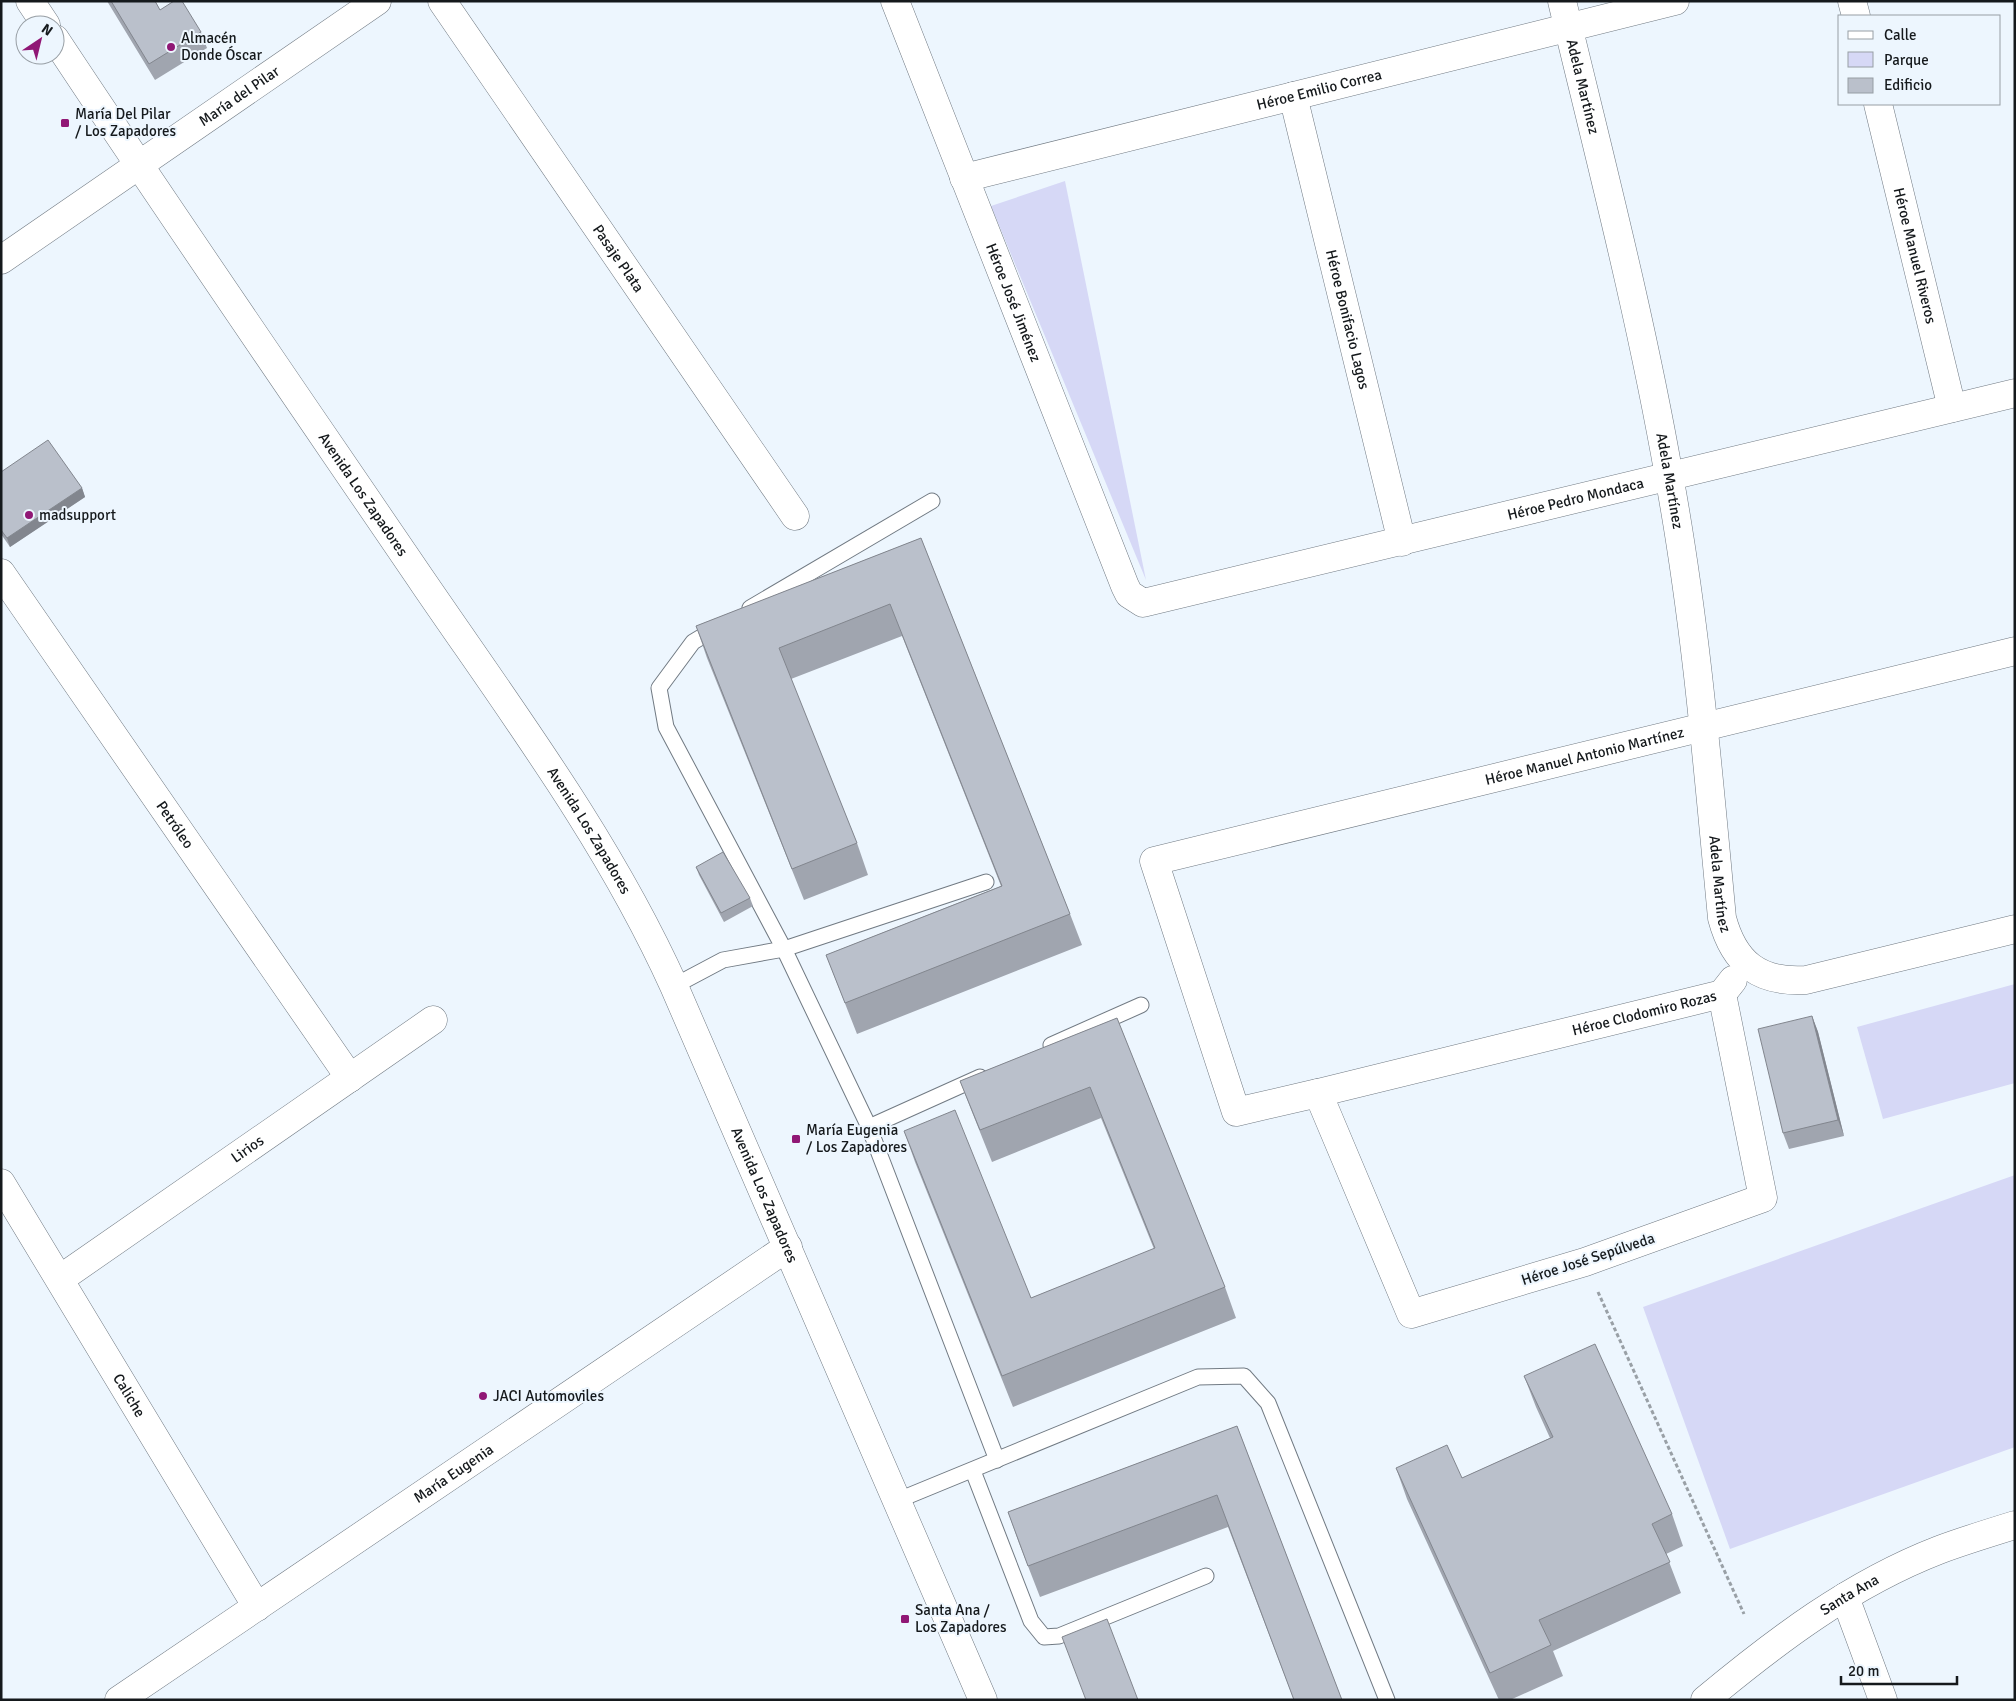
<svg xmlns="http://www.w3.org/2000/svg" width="2016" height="1701" font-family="Signika,sans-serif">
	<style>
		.green { fill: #d6d8f6 }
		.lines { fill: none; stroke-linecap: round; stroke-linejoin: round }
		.service-casing { stroke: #717a83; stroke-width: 17 }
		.minor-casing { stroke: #717a83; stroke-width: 29 }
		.tertiary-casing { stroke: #717a83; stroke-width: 29 }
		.secondary-casing { stroke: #717a83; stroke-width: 29 }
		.path { stroke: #99a0a6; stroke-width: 3; stroke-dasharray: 4 2.5; stroke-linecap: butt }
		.service { stroke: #fff; stroke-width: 15 }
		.minor { stroke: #fff; stroke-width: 28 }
		.tertiary { stroke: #fff; stroke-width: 28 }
		.secondary { stroke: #fff; stroke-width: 28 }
		.wall { fill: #a0a5af }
		.shaded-wall { fill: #82868e }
		.building { fill: #bac0cb; stroke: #82868e }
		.poi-dot { fill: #901775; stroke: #edf6fe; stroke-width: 2 }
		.labels { text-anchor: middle; stroke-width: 4; stroke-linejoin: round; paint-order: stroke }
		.poi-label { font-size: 15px; fill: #15191c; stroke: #edf6fe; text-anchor: start }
		.street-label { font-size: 15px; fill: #15191c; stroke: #edf6fe }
	</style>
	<rect width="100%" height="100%" fill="#edf6fe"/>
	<!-- green -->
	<g class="green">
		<path d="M1065 181 1146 580 991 206Z"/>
		<path d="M2015 984V1083L1883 1119 1857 1027Z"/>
		<path d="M2015 1175V1447L1730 1549 1643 1307Z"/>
	</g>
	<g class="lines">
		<!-- service casing -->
		<g class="service-casing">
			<g id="service">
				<path d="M750 608 932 501"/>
				<path d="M718 627 693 642 659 688 666 727 784 949 869 1127 997 1460"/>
				<path d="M674 986 723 960 784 949 986 882"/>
				<path d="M1051 1045 1141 1005"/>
				<path d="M869 1127 980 1077"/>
				<path d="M973 1471 1031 1621 1044 1637 1059 1636 1206 1576"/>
				<path d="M896 1501 1198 1377 1244 1376 1268 1403 1387 1700"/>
			</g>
		</g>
		<!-- minor casing -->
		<g class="minor-casing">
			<g id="minor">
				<path id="s1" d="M442 1 795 516"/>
				<path id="s2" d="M895 1 1125 586 1129 594 1143 603 2015 393"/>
				<path id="s3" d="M1562 1C1600 159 1641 316 1669 476 1696 622 1708 771 1722 918 1734 963 1759 983 1806 980L2015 929"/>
				<path d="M1852 1 1856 16"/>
				<path id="s4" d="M1293 96 1402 542"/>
				<path id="s5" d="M1878 104 1952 408"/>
				<path id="s6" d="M964 178 1675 1"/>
				<path id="s7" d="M1 573 350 1078"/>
				<path id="s8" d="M1722 994 1763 1198 1585 1262 1411 1314 1318 1093 1236 1112 1154 861 2015 651"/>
				<path id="s9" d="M1318 1093 1722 994 1733 980"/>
				<path id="s10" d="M1 1183 257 1607"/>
				<path id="s11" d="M60 1279 433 1020"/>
				<path d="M1845 1597 1883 1700"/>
				<path id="s12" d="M119 1700 788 1247"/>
				<path id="s13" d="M1705 1700C1776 1641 1851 1584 1939 1550 1963 1541 1989 1533 2015 1525"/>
			</g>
		</g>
		<!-- tertiary casing -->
		<g class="tertiary-casing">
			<g id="tertiary">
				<path id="s14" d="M1 260 377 1"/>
			</g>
		</g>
		<!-- secondary casing -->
		<g class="secondary-casing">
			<g id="secondary">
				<path d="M30 1 46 25"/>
				<path id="s15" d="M55 39C176 222 301 403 425 585 514 715 609 842 674 986L983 1700"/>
			</g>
		</g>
		<!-- path -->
		<path class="path" d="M1598 1292 1744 1614"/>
		<!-- service -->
		<use href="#service" class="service"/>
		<!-- minor -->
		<use href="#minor" class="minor"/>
		<!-- tertiary -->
		<use href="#tertiary" class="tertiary"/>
		<!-- secondary -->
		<use href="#secondary" class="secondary"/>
	</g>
	<!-- wall -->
	<g class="wall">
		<path d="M107 1H155L160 10 201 32 207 48 155 80Z"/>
		<path d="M1 472 82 488 85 497 10 547 1 534Z"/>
		<path d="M921 538 1070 914 1082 945 857 1034 826 955 1001 886 902 636 791 679 857 843 868 875 804 900 707 658 696 626Z"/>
		<path d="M696 867 750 898 753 906 724 922 699 875Z"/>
		<path d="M1812 1016 1818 1032 1844 1136 1789 1149 1783 1133Z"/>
		<path d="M1117 1018 1225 1287 1236 1318 1013 1407 915 1162 904 1131 1031 1298 1154 1249 1101 1118 992 1162 972 1112 960 1081Z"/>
		<path d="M1524 1376 1672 1514 1683 1546 1666 1554 1681 1593 1553 1651 1563 1676 1510 1700H1499L1407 1499 1396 1468 1462 1478 1550 1438 1536 1407Z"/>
		<path d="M1237 1426 1342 1700H1294L1228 1527 1040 1597 1019 1543 1008 1512Z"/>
	</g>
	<!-- shaded-wall -->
	<g class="shaded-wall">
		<path d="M82 488 85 497 10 547 7 538Z"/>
		<path d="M1812 1016 1818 1032 1844 1136 1838 1120Z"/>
	</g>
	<!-- building -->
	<g class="building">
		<path d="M111 1H155L160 10 174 1H182L201 32 149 64Z"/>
		<path d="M48 440 82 488 7 538 1 530V472Z"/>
		<path d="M921 538 1070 914 845 1003 826 955 1002 886 890 604 779 648 857 843 792 869 696 626Z"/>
		<path d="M723 852 750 898 721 913 696 867Z"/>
		<path d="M1812 1016 1838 1120 1783 1133 1758 1029Z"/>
		<path d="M1117 1018 1225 1287 1002 1376 904 1131 955 1110 1031 1298 1155 1248 1090 1087 980 1130 960 1081Z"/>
		<path d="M1595 1344 1672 1514 1652 1524 1670 1562 1539 1620 1551 1645 1490 1673 1396 1468 1447 1445 1462 1478 1553 1437 1524 1376Z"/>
		<path d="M1237 1426 1342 1700H1294L1217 1495 1028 1566 1008 1512Z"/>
		<path d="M1107 1619 1138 1700H1086L1062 1637Z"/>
	</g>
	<!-- markers -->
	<g class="poi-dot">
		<circle cx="171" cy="47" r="5"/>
		<rect x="60" y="118" width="10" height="10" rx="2.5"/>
		<circle cx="29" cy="515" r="5"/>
		<rect x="791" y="1134" width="10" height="10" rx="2.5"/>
		<circle cx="483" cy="1396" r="5"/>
		<rect x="900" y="1614" width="10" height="10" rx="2.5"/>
	</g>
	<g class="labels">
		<!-- poi labels -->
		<g class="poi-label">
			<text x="181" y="43">Almacén<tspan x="181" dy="17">Donde Óscar</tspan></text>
			<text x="75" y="119">María Del Pilar<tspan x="75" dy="17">/ Los Zapadores</tspan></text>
			<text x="39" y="520">madsupport</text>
			<text x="806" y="1135">María Eugenia<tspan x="806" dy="17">/ Los Zapadores</tspan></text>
			<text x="493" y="1401">JACI Automoviles</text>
			<text x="915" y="1615">Santa Ana /<tspan x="915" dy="17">Los Zapadores</tspan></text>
		</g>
		<!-- street labels -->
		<g class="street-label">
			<text dy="5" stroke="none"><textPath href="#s3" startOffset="88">Adela Martínez</textPath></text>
			<text dy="5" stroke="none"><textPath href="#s6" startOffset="366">Héroe Emilio Correa</textPath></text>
			<text dy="5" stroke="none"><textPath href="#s14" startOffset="289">María del Pilar</textPath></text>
			<text dy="5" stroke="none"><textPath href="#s5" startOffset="156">Héroe Manuel Riveros</textPath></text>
			<text dy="5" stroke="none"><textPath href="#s1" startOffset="312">Pasaje Plata</textPath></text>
			<text dy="5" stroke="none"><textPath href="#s2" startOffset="324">Héroe José Jiménez</textPath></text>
			<text dy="5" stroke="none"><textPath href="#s4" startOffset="230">Héroe Bonifacio Lagos</textPath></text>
			<text dy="5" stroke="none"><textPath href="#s3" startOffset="492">Adela Martínez</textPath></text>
			<text dy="5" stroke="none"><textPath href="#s15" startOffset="550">Avenida Los Zapadores</textPath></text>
			<text dy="5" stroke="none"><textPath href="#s2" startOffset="1099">Héroe Pedro Mondaca</textPath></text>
			<text dy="5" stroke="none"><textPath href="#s8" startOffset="1610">Héroe Manuel Antonio Martínez</textPath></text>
			<text dy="5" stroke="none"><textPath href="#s7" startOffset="306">Petróleo</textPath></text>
			<text dy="5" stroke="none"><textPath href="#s15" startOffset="955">Avenida Los Zapadores</textPath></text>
			<text dy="5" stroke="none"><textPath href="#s3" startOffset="898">Adela Martínez</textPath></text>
			<text dy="5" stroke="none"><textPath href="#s9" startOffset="336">Héroe Clodomiro Rozas</textPath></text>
			<text dy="5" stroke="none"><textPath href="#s11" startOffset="228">Lirios</textPath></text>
			<text dy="5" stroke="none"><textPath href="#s15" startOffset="1360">Avenida Los Zapadores</textPath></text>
			<text transform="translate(1588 1259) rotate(-18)" y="5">Héroe José Sepúlveda</text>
			<text dy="5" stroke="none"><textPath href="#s10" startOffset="248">Caliche</textPath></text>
			<text dy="5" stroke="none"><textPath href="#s12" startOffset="404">María Eugenia</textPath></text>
			<text dy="5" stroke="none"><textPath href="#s13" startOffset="179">Santa Ana</textPath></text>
		</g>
	</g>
	<!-- border -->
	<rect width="2016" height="1701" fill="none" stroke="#15191c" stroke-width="5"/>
	<!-- legend -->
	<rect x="1838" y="15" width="162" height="90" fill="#edf6fe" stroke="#979ea4"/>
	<rect x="1848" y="31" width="25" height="8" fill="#ffffff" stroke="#979ea4"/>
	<text x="1884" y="40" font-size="15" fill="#15191c">Calle</text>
	<rect x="1848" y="52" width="25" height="15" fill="#d6d8f6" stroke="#979ea4"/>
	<text x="1884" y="65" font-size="15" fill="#15191c">Parque</text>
	<rect x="1848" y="78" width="25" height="15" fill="#bac0cb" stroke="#979ea4"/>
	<text x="1884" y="90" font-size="15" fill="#15191c">Edificio</text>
	<!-- north arrow -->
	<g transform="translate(40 40) rotate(35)"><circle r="24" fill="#edf6fe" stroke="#979ea4"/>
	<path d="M0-4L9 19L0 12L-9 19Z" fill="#901775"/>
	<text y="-8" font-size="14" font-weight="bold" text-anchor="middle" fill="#15191c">N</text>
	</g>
	<!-- scale -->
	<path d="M1841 1676v8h116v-8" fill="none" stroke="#15191c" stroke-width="2.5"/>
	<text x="1848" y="1676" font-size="15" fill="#15191c" stroke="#edf6fe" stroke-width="4" paint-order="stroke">20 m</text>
</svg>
